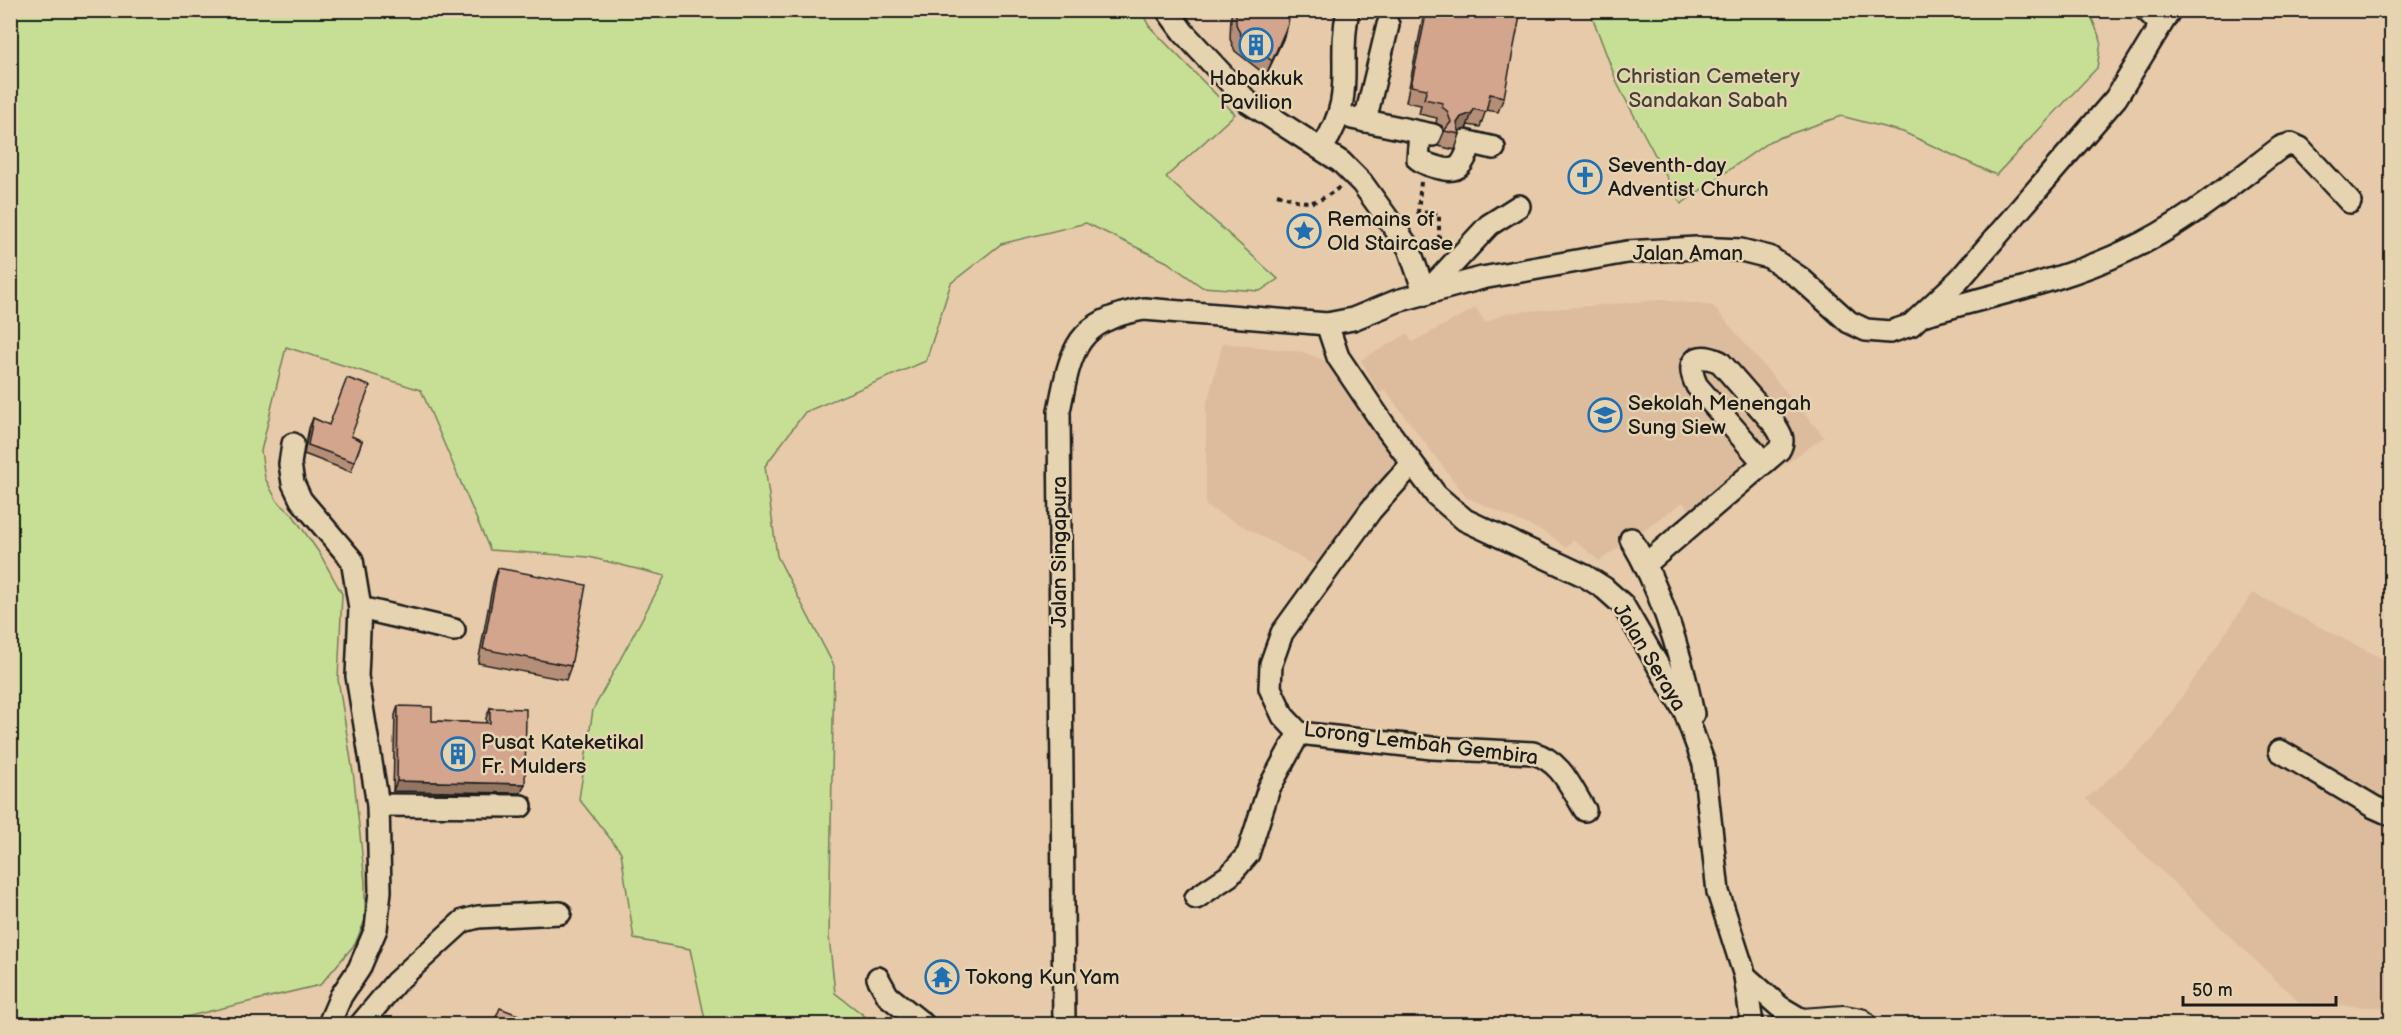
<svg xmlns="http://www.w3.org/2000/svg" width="2402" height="1035" font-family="'Balsamiq Sans',sans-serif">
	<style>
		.built { fill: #dcbc9d }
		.green { fill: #c7df95; stroke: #727e58; stroke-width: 1.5 }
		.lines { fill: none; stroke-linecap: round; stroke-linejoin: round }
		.minor-casing { stroke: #1c1c1c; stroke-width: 26 }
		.highway-casing { stroke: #1c1c1c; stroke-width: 34 }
		.path { stroke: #1c1c1c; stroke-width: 4; stroke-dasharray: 4.5 4.5; stroke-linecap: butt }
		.minor { stroke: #e6d3b0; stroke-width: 21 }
		.highway { stroke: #e6d3b0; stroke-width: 30 }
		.wall { fill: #b58e78; stroke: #1c1c1c; stroke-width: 1.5 }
		.shaded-wall { fill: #947462; stroke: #1c1c1c; stroke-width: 1.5 }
		.building { fill: #d3a58c; stroke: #1c1c1c; stroke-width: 1.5 }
		.labels { text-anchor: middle; stroke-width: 5; stroke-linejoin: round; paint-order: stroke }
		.park-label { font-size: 21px; fill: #3e4334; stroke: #e6d3b0 }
		.poi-label { font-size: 21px; fill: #1c1c1c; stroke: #e6d3b0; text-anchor: start }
		.street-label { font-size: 21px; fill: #1c1c1c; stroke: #e6d3b0 }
	</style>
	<rect width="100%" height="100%" fill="#e6caa9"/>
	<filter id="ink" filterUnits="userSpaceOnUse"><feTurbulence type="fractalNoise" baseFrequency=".0167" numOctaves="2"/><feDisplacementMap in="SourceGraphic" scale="12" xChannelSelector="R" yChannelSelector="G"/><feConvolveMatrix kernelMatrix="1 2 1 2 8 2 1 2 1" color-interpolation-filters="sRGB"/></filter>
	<g filter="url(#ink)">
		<!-- built -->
		<g class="built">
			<path d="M1662 300 1713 306 1824 437 1700 523 1683 502 1599 561 1573 539 1566 548 1549 534 1466 497 1385 390 1379 393 1361 360 1407 334 1412 342 1476 308 1485 323 1506 313Z"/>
			<path d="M1223 343 1303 352 1329 362 1394 450V464L1318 567 1206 506V407Z"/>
			<path d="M2253 593 2391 663V1008L2300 1003 2086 799 2153 739Z"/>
		</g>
		<!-- green -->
		<g class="green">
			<path d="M10 11H1141L1149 26 1235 114 1166 177 1278 279 1260 291 1202 287 1167 262 1086 223 1001 244 951 283 926 361 805 412 765 466 777 556 834 666 829 937 835 993 875 1024H706L690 949 634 939 621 852 579 799 593 710 665 576 589 557 490 550 421 390 286 347 261 451 265 478 277 501 292 514 320 554 342 594 338 679 354 779 365 882V920L355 944 320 985 156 1024H11Z"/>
			<path d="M1590 11H2089L2101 41 2097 68 1996 175 1903 132 1841 116 1770 141 1681 204 1618 85Z"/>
		</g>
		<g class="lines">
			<!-- minor casing -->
			<g class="minor-casing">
				<g id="minor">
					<path d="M1167 10 1183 32 1248 102 1341 162 1362 183 1409 248 1425 294"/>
					<path d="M2146 10 2161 24"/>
					<path d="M1352 118 1433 135"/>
					<path d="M1365 121 1388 25"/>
					<path d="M1420 133 1418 159C1424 164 1432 166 1440 168 1461 174 1464 161 1471 143"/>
					<path d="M1464 141 1494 148"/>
					<path d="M1322 148C1358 93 1336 67 1348 10"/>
					<path d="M1425 294 1489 225 1519 206"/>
					<path d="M1926 314C1993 295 2063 281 2126 251 2183 225 2232 184 2281 147L2291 144 2300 148 2350 202"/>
					<path d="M1327 324 1338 357 1384 425 1436 495 1465 520 1585 576 1604 588 1623 605 1685 712 1704 764 1718 892 1745 976 1752 1024"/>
					<path d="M293 444 290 464 293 483 301 500 352 560 360 608 357 676 378 805 380 891 376 929 359 969 341 996 329 1024"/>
					<path d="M1412 464 1371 510 1282 633 1271 664 1270 688 1283 716 1299 733 1432 748 1533 753C1561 761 1570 786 1585 810"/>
					<path d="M1631 539C1662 591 1681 655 1693 714"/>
					<path d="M1646 564 1779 450C1785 440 1781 434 1775 425L1720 362C1695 351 1685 362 1697 386L1764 463"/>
					<path d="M360 608 454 630"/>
					<path d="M2280 751 2374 807 2392 815"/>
					<path d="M378 805 521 806"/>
					<path d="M1196 898 1230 875 1248 854 1269 788 1299 733"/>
					<path d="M1745 976 1780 1007 1807 1023"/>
					<path d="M878 978 888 996 923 1024"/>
					<path d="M361 1024 396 982 463 921 478 917 560 913"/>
					<path d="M1064 1024 1059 411C1071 350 1075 321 1144 309L1327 324 1353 319 1397 301 1482 278 1627 252 1696 248 1741 250 1769 257 1800 278 1849 322 1866 330 1890 332 1911 325 1959 280 2116 98 2170 10"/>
				</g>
			</g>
			<!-- highway casing -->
			<g class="highway-casing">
				<path id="highway" d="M1802 1024 1844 1021 1860 1024"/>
			</g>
			<!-- path -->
			<g class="path">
				<path d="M1421 182 1418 212 1439 214V251"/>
				<path d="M1277 194C1310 204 1311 208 1340 187"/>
			</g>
			<!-- minor -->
			<use href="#minor" class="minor"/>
			<!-- highway -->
			<use href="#highway" class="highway"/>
		</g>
		<!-- wall -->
		<g class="wall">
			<path d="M1233 10H1290L1283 39 1266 75 1235 51 1230 39 1231 16Z"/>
			<path d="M1414 10H1508L1504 97 1498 112 1486 110 1480 127 1468 125 1466 129 1459 131 1460 134 1455 150 1438 146 1444 132 1442 126 1436 123 1437 118 1419 114 1421 105 1406 102 1424 13Z"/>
			<path d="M313 418 362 441 351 472 304 454 309 428Z"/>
			<path d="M498 568 571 666 566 680 478 663 493 583Z"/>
			<path d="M398 706 432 721 486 723V718L490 708 521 793 393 791 395 715Z"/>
		</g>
		<!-- shaded-wall -->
		<g class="shaded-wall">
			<path d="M1288 24 1283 39 1266 75 1272 61Z"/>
			<path d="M1472 113 1466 129 1455 132 1457 123 1461 117Z"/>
			<path d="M397 781 525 784 521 793 393 791Z"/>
		</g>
		<!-- building -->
		<g class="building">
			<path d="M1236 10H1290L1288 24 1272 61 1241 36 1236 24Z"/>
			<path d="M1427 10H1508L1507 13 1520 16 1504 97 1490 94 1486 112 1473 109 1472 113 1461 117 1457 123 1460 134 1444 131 1451 122 1447 111 1442 107 1443 103 1424 99 1427 89 1411 86Z"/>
			<path d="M347 378 370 386 351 436 362 441 354 462 308 445 313 418 329 425Z"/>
			<path d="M498 568 586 585 571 666 483 649Z"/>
			<path d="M398 706 432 707V721L490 723V708L526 709 525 784 397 781Z"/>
			<path d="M500 1008 541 1024H493Z"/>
		</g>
	</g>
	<!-- icons -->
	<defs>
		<g id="building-ring" transform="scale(1.725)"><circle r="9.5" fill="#e6d3b0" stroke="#1f6fb2" stroke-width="1.5"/><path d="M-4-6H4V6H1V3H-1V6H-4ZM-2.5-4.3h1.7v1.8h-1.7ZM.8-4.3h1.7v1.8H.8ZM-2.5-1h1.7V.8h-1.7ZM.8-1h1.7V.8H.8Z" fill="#1f6fb2"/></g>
		<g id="church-ring" transform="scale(1.725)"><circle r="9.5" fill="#e6d3b0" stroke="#1f6fb2" stroke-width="1.5"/><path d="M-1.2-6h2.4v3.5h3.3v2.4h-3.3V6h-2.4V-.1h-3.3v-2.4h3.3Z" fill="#1f6fb2"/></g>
		<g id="sight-ring" transform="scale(1.725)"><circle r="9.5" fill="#e6d3b0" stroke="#1f6fb2" stroke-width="1.5"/><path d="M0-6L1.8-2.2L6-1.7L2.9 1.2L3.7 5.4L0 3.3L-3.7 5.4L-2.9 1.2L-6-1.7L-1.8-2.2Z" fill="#1f6fb2"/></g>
		<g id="school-ring" transform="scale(1.725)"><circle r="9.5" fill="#e6d3b0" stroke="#1f6fb2" stroke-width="1.5"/><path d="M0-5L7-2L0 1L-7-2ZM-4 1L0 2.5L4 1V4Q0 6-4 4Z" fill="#1f6fb2"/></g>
		<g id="temple-ring" transform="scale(1.725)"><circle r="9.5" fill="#e6d3b0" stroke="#1f6fb2" stroke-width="1.5"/><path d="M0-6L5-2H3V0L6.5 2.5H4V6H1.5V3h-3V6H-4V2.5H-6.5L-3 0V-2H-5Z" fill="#1f6fb2"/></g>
	</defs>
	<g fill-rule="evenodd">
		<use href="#building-ring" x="1256" y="45"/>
		<use href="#church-ring" x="1585" y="177"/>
		<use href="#sight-ring" x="1304" y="231"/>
		<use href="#school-ring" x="1605" y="415"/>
		<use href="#building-ring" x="458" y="754"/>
		<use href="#temple-ring" x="942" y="977"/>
	</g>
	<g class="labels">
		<!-- park labels -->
		<g class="park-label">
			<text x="1708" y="83">Christian Cemetery<tspan x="1708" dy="24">Sandakan Sabah</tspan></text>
		</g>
		<!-- poi labels -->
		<g class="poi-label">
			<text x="1256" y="85" text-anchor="middle">Habakkuk<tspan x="1256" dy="24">Pavilion</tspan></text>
			<text x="1608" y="172">Seventh-day<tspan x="1608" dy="24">Adventist Church</tspan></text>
			<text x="1327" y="226">Remains of<tspan x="1327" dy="24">Old Staircase</tspan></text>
			<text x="1628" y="410">Sekolah Menengah<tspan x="1628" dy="24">Sung Siew</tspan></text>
			<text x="481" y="749">Pusat Kateketikal<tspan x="481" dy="24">Fr. Mulders</tspan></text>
			<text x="965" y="984">Tokong Kun Yam</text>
		</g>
		<!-- street labels -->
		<g class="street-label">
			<text x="1688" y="260">Jalan Aman</text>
			<text transform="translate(1059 552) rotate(-90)" y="7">Jalan Singapura</text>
			<text transform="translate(1650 657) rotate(59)" y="7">Jalan Seraya</text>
			<text transform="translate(1421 743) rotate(7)" y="7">Lorong Lembah Gembira</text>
		</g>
	</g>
	<!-- margin -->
	<rect width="2402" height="1035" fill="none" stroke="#e6d3b0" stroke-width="36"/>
	<rect x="18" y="18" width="2366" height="999" fill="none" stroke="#1c1c1c" stroke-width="2" filter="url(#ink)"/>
	<!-- scale -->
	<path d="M2183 996v9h153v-9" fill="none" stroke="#1c1c1c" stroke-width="3"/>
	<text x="2192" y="996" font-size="18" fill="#1c1c1c" stroke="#e6d3b0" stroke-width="4.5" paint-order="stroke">50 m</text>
</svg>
